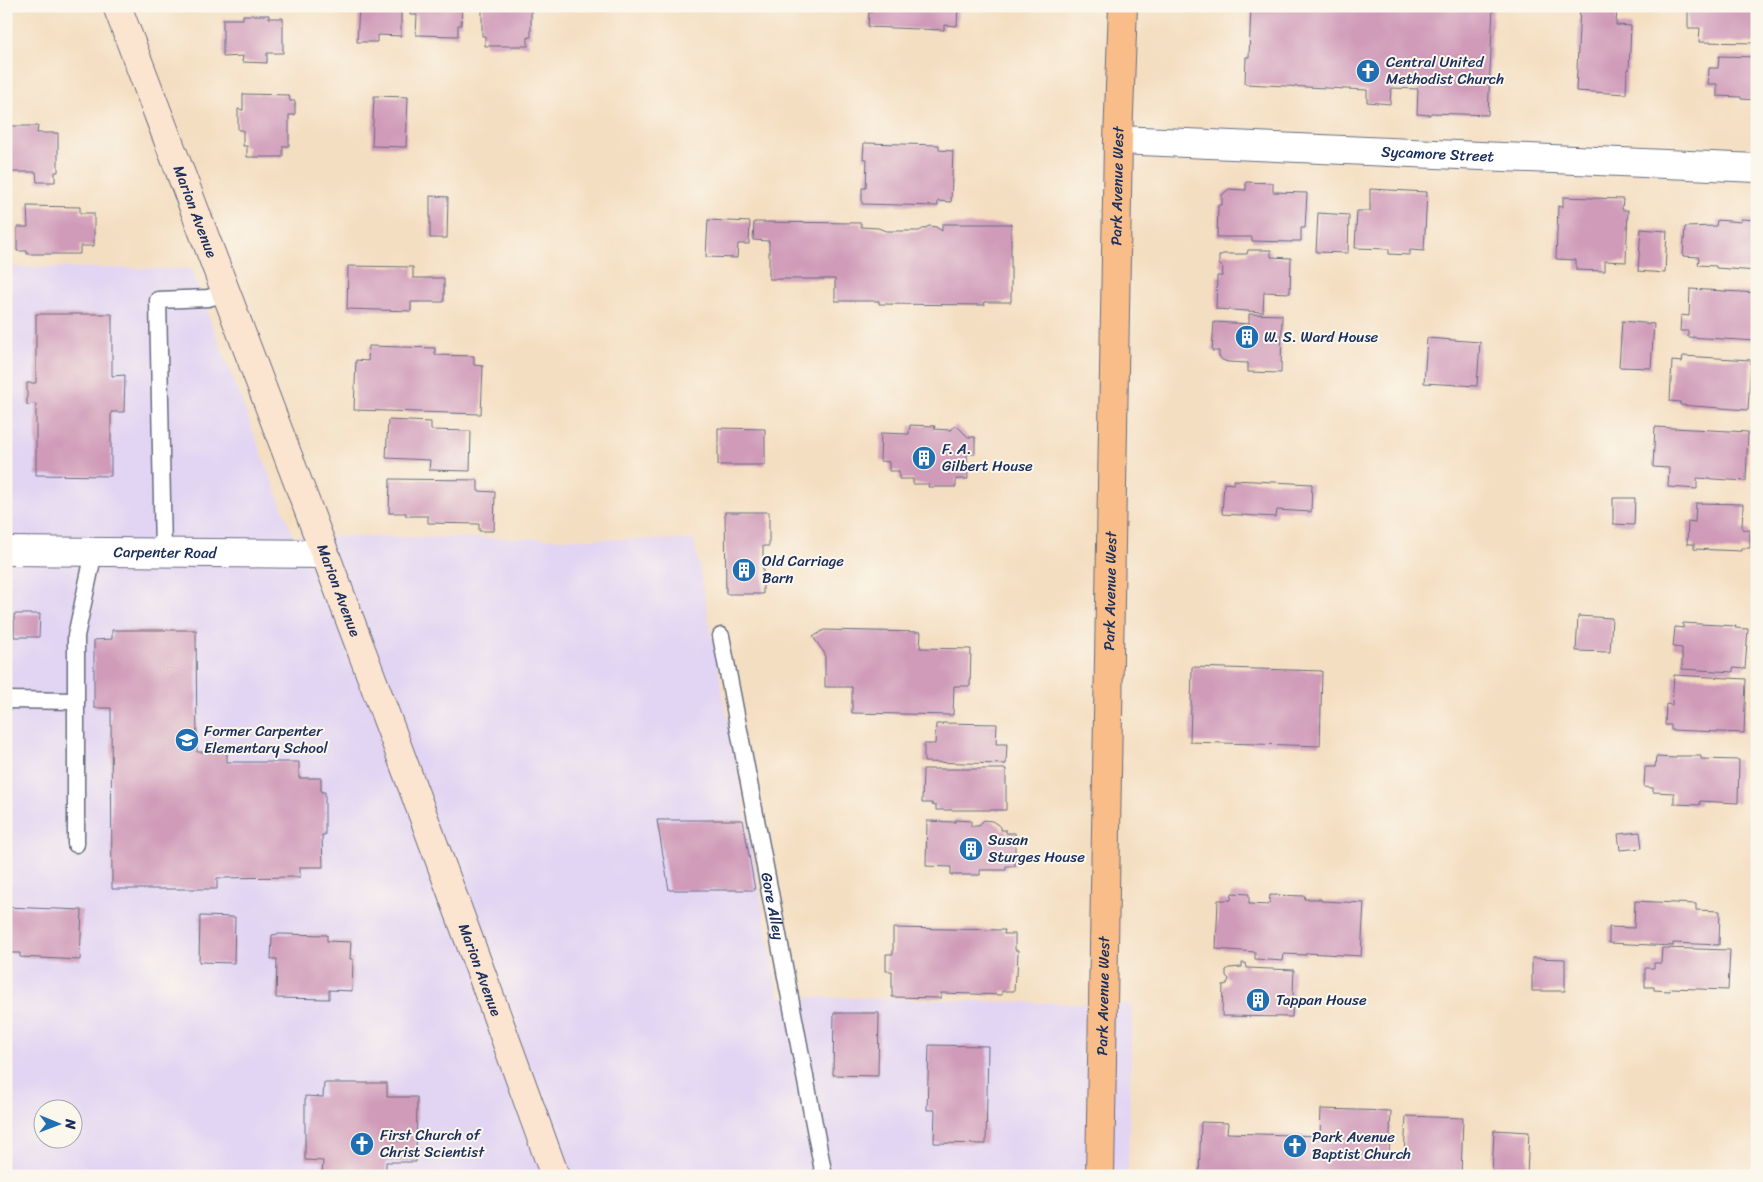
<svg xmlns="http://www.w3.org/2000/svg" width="1763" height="1182" font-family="Sriracha,sans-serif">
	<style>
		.built { fill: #e2d4f3; fill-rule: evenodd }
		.building { fill: #d09bb9 }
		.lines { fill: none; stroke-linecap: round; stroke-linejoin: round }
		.lane-casing { stroke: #676c81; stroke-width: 19 }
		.street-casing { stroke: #676c81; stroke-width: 30 }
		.secondary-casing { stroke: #676c81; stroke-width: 30 }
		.primary-casing { stroke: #676c81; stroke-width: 30 }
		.lane { stroke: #fff; stroke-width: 16 }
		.street { stroke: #fff; stroke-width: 28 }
		.secondary { stroke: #fce5d0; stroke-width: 28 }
		.primary { stroke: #f8bd89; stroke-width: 28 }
		.labels { text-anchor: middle; stroke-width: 4; stroke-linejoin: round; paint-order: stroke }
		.poi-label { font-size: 15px; fill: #1b2f5e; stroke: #fbf7ec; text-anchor: start }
		.street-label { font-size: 15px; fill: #1b2f5e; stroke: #fbf7ec }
	</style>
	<rect width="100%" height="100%" fill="#fbf7ec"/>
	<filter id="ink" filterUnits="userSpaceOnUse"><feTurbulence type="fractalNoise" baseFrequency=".02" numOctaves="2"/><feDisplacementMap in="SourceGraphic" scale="10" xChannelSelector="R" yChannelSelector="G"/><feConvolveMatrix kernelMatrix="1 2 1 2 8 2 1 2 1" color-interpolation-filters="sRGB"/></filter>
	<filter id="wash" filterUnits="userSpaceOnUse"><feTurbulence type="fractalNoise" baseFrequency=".0096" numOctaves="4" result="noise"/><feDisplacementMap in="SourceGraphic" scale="20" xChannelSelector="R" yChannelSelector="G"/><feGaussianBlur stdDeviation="1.12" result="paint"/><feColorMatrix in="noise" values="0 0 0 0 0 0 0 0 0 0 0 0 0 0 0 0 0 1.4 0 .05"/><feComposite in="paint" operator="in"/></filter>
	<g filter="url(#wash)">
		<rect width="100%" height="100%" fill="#f4dec1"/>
		<!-- built -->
		<path class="built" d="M6 267 191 269 293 536 694 540 779 996 1132 1005 1128 1176H6ZM42 1110H72V1140H42Z"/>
		<g id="blocks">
			<!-- building -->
			<g class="building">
				<path d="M359 6H401V36L377 35V42H357Z"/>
				<path d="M410 6H462L461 25H458V36L416 35 417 15H410Z"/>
				<path d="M482 6H531V37H528V46H485V36H482Z"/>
				<path d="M872 6H958L957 26 944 25V30L868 27 869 12H872Z"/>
				<path d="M1251 6H1493L1488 115 1431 113 1430 115 1417 114 1418 89 1391 88 1390 104 1367 102V90L1245 84 1246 57H1249Z"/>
				<path d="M1580 6H1617L1616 25 1631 26 1629 70H1627L1626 94 1576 91Z"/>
				<path d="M1688 6H1757V43L1699 42 1700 28H1688Z"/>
				<path d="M243 15H269V18H283V53H267V63L242 62 243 56 223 57V19H243Z"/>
				<path d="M1719 56 1757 57V100L1741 99V97L1717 96V84H1708L1709 68H1718Z"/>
				<path d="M243 94 289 95 290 101H295V115H289V146H283V157H247V146H243V130H238V109L243 110Z"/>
				<path d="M374 96 408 97 406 147 372 146Z"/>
				<path d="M6 126H38L37 133H58V172H55V182H37L36 172H6Z"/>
				<path d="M864 143 939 145V150L953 151 951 202 938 201V206L862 204V188H866L867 159H863Z"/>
				<path d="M1246 182 1273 183V192L1307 193 1305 228H1301V241H1292V242L1252 241V237H1217L1218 205H1222V195L1229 189 1246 190Z"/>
				<path d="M1370 189 1427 192 1424 251 1410 250V255L1389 254V249L1355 248 1357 211H1370Z"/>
				<path d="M430 196 448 197 447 238H430Z"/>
				<path d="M1563 197 1623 199 1622 210H1628L1626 262 1605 261V271L1576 270V260L1556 259 1558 206 1563 207Z"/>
				<path d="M27 206 80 207V213H94V246H80V254H27V251H17V227H28Z"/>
				<path d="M1318 213 1349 215 1348 253 1316 252Z"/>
				<path d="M1741 219 1757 220V271L1716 268V266L1698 265 1699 257 1683 256 1685 227 1716 226 1717 220 1741 222Z"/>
				<path d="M708 220 750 222 749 244H738L737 258 706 257Z"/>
				<path d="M754 222 861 223V227L878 228 886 231H919L929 226 936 227 942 231V224H1011V302H984L985 305 879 304V301H835V279H769V241L753 240Z"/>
				<path d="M1641 229 1667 231 1665 273 1638 271Z"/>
				<path d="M1248 250H1271V257L1291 258 1290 293 1264 292 1263 312 1216 309 1217 276H1222L1223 268 1219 264V256L1223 254H1247Z"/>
				<path d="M348 266 413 267V278H444V302H411V311L347 309Z"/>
				<path d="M1690 289 1757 293V341L1688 337V331H1680L1681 315 1689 316Z"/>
				<path d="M36 314H112V376L125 375 124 412H111V476L36 475V404L27 405V383H36Z"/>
				<path d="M1249 314 1282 315 1281 373 1248 372V363L1228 362 1222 360 1219 356V351H1212L1214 322 1249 324Z"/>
				<path d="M1622 321 1654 324 1651 368 1619 367Z"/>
				<path d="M1427 338 1480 342 1477 386 1424 383Z"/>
				<path d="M369 346 435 348V355L474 356V365L483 366 481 414 354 410 356 360 368 361Z"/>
				<path d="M1683 356 1751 360 1748 410 1680 405V402L1670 401 1672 361 1682 362Z"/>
				<path d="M388 420 431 422V430L471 431 470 471 429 470 430 460 386 458Z"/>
				<path d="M910 425 935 426 934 429 951 430 956 425 968 437H975V454H967L968 479H956V487H928L929 484H913V479H899V471H889V462L880 461 881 433 909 434Z"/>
				<path d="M1655 427 1748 432 1746 481 1697 478V489L1668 487 1669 468 1653 467Z"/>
				<path d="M718 428 765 429V465H718Z"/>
				<path d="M390 479 478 480V491L495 492 494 531H479V524L428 523V516H406V513H389Z"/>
				<path d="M1234 480 1312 484 1311 512 1277 510 1276 517 1222 514 1224 483 1234 484Z"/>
				<path d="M1613 498H1635L1634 525 1613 524Z"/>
				<path d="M1696 503 1743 504 1742 529 1750 530V548H1741V551L1694 549V544H1687L1688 521 1695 522Z"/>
				<path d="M725 512H769V546H763V594H726Z"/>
				<path d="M14 614H40L39 637H14Z"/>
				<path d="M1578 616 1612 618 1610 652 1576 651Z"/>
				<path d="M1683 623 1736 626 1735 628 1748 629 1745 669 1733 668V672L1682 669V648L1673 647 1675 627 1683 628Z"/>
				<path d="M112 630H196L197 752H227V762H299V778H321V792H325V835H322L323 867H300V877L217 878V889H112L111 708H94V640L112 639Z"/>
				<path d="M824 630 921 632 920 648 971 649 970 686H954L953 715 852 713V687H825V654L813 637Z"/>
				<path d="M1192 667 1322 671 1320 746 1190 742Z"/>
				<path d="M1674 675 1746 679 1744 733 1671 730V725H1665L1666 704 1672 705Z"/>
				<path d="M942 723 997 724 996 744H1007L1006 764 924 762V744H935L936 724H943Z"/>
				<path d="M1676 756H1701V759L1739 760 1738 803 1700 801V805L1674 804V793L1653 792V788L1644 787 1645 767H1655L1656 757 1676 758Z"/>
				<path d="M923 769H1006V810H936V806L932 805V803H922Z"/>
				<path d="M657 820H743L755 890H669Z"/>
				<path d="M955 820 971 821V826H978L984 820 992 821 1001 827V830H1006V833H1015V866H1006V870H980V875H951V867L926 866 927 821 955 822Z"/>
				<path d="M1640 832 1642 848 1620 850 1618 834Z"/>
				<path d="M1232 893 1249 894V904L1269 905 1270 895 1305 896 1304 899H1321V901L1364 903 1361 956 1306 953V955L1284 954 1283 961 1255 959V952L1216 949 1218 900H1231Z"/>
				<path d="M1635 901 1696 904V910L1720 911 1719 945 1673 943V946L1609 943V927L1634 928Z"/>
				<path d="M6 907 82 910 80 960 20 957V953H6Z"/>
				<path d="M200 916 235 917 234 963 199 962Z"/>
				<path d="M893 928 1005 930 1004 934H1015V950H1018L1017 975H1015L1014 991H1002V995L941 993V998L892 997V971H886V954H893Z"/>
				<path d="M278 934 327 935V941L351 942 350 959H353L352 991 329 990V999L276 998 277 959H271L272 935Z"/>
				<path d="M1662 948 1730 950 1728 990 1671 988 1670 991 1654 990V987H1645V968H1654V963H1661Z"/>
				<path d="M1532 958 1565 959V991H1532Z"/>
				<path d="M1242 963H1246L1247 968 1294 970 1292 1017 1222 1016 1223 985 1227 984 1229 979 1226 976V970L1229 968 1242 967Z"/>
				<path d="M834 1013H879L878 1076 833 1075Z"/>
				<path d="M929 1045 988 1046 986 1144 934 1143 935 1110H927Z"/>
				<path d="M324 1083H387V1097H417L416 1162H386V1176L322 1175 323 1161 305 1160V1096L323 1097Z"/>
				<path d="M1321 1109 1391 1111 1389 1156 1404 1157 1406 1116 1463 1118 1461 1176H1199L1201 1122 1228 1123 1227 1133 1320 1136Z"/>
				<path d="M1494 1130 1529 1132 1527 1176H1492Z"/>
			</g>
		</g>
	</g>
	<g filter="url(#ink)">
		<use href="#blocks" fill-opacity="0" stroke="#676c81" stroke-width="1"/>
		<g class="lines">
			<!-- lane casing -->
			<g class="lane-casing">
				<g id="lane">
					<path d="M163 552 158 300 208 298 226 293"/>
					<path id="s1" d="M721 636 824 1176"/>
					<path d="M6 700 76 701"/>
					<path d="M76 844V636L94 552"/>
				</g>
			</g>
			<!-- street casing -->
			<g class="street-casing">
				<g id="street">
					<path id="s2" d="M1118 140 1757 168"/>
					<path id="s3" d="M6 551 324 554"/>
				</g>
			</g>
			<!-- secondary casing -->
			<g class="secondary-casing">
				<g id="secondary">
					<path id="s4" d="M117 6C265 395 414 784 555 1176"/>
				</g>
			</g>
			<!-- primary casing -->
			<g class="primary-casing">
				<g id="primary">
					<path id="s5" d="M1100 1176 1118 140 1123 6"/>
				</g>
			</g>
			<!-- lane -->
			<use href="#lane" class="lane"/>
			<!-- street -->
			<use href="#street" class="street"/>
			<!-- secondary -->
			<use href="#secondary" class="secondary"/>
			<!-- primary -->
			<use href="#primary" class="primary"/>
		</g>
	</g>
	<!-- icons -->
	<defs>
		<g id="church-disc" transform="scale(1.25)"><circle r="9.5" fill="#1f6fb2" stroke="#fbf7ec"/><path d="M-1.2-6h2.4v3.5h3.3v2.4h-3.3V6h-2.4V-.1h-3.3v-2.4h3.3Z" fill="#fff"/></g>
		<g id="building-disc" transform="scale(1.25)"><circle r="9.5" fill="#1f6fb2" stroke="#fbf7ec"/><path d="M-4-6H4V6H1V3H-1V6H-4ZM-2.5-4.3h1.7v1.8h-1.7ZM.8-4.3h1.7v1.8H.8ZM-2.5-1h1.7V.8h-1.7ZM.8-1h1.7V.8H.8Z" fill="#fff"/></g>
		<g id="school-disc" transform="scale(1.25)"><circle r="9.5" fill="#1f6fb2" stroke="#fbf7ec"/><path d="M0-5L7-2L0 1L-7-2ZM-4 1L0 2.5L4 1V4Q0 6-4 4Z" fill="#fff"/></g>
	</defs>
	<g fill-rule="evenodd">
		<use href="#church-disc" x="1368" y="71"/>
		<use href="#building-disc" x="1247" y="337"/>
		<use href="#building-disc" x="924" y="458"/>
		<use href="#building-disc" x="744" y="570"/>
		<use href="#school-disc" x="187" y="740"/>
		<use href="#building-disc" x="971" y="849"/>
		<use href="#building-disc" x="1258" y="1000"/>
		<use href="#church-disc" x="362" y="1144"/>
		<use href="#church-disc" x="1295" y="1146"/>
	</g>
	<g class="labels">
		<!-- poi labels -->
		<g class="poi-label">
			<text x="1386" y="67">Central United<tspan x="1386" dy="17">Methodist Church</tspan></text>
			<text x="1264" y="342">W. S. Ward House</text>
			<text x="942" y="454">F. A.<tspan x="942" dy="17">Gilbert House</tspan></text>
			<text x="762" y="566">Old Carriage<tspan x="762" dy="17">Barn</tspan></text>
			<text x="204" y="736">Former Carpenter<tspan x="204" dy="17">Elementary School</tspan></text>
			<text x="988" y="845">Susan<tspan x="988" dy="17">Sturges House</tspan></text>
			<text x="1276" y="1005">Tappan House</text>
			<text x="380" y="1140">First Church of<tspan x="380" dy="17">Christ Scientist</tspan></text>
			<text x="1312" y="1142">Park Avenue<tspan x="1312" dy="17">Baptist Church</tspan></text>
		</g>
		<!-- street labels -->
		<g class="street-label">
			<text dy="5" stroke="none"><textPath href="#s2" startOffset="320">Sycamore Street</textPath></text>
			<text dy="5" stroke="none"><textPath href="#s5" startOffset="990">Park Avenue West</textPath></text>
			<text dy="5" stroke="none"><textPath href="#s4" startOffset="220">Marion Avenue</textPath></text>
			<text dy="5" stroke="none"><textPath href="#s3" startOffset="159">Carpenter Road</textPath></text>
			<text dy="5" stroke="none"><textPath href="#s4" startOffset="625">Marion Avenue</textPath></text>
			<text dy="5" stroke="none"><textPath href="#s5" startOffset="585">Park Avenue West</textPath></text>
			<text dy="5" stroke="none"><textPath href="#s1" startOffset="275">Gore Alley</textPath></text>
			<text dy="5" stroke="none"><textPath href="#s4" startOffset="1030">Marion Avenue</textPath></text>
			<text dy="5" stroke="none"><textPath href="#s5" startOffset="180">Park Avenue West</textPath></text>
		</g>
	</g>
	<!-- margin -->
	<rect width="1763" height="1182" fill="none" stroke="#fbf7ec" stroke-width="25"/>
	<!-- north arrow -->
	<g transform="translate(58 1124) rotate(91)"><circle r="24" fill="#fbf7ec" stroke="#a1a7b3"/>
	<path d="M0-4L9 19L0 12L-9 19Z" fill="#1f6fb2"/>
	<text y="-8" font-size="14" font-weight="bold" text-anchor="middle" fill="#1b2f5e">N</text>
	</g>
</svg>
